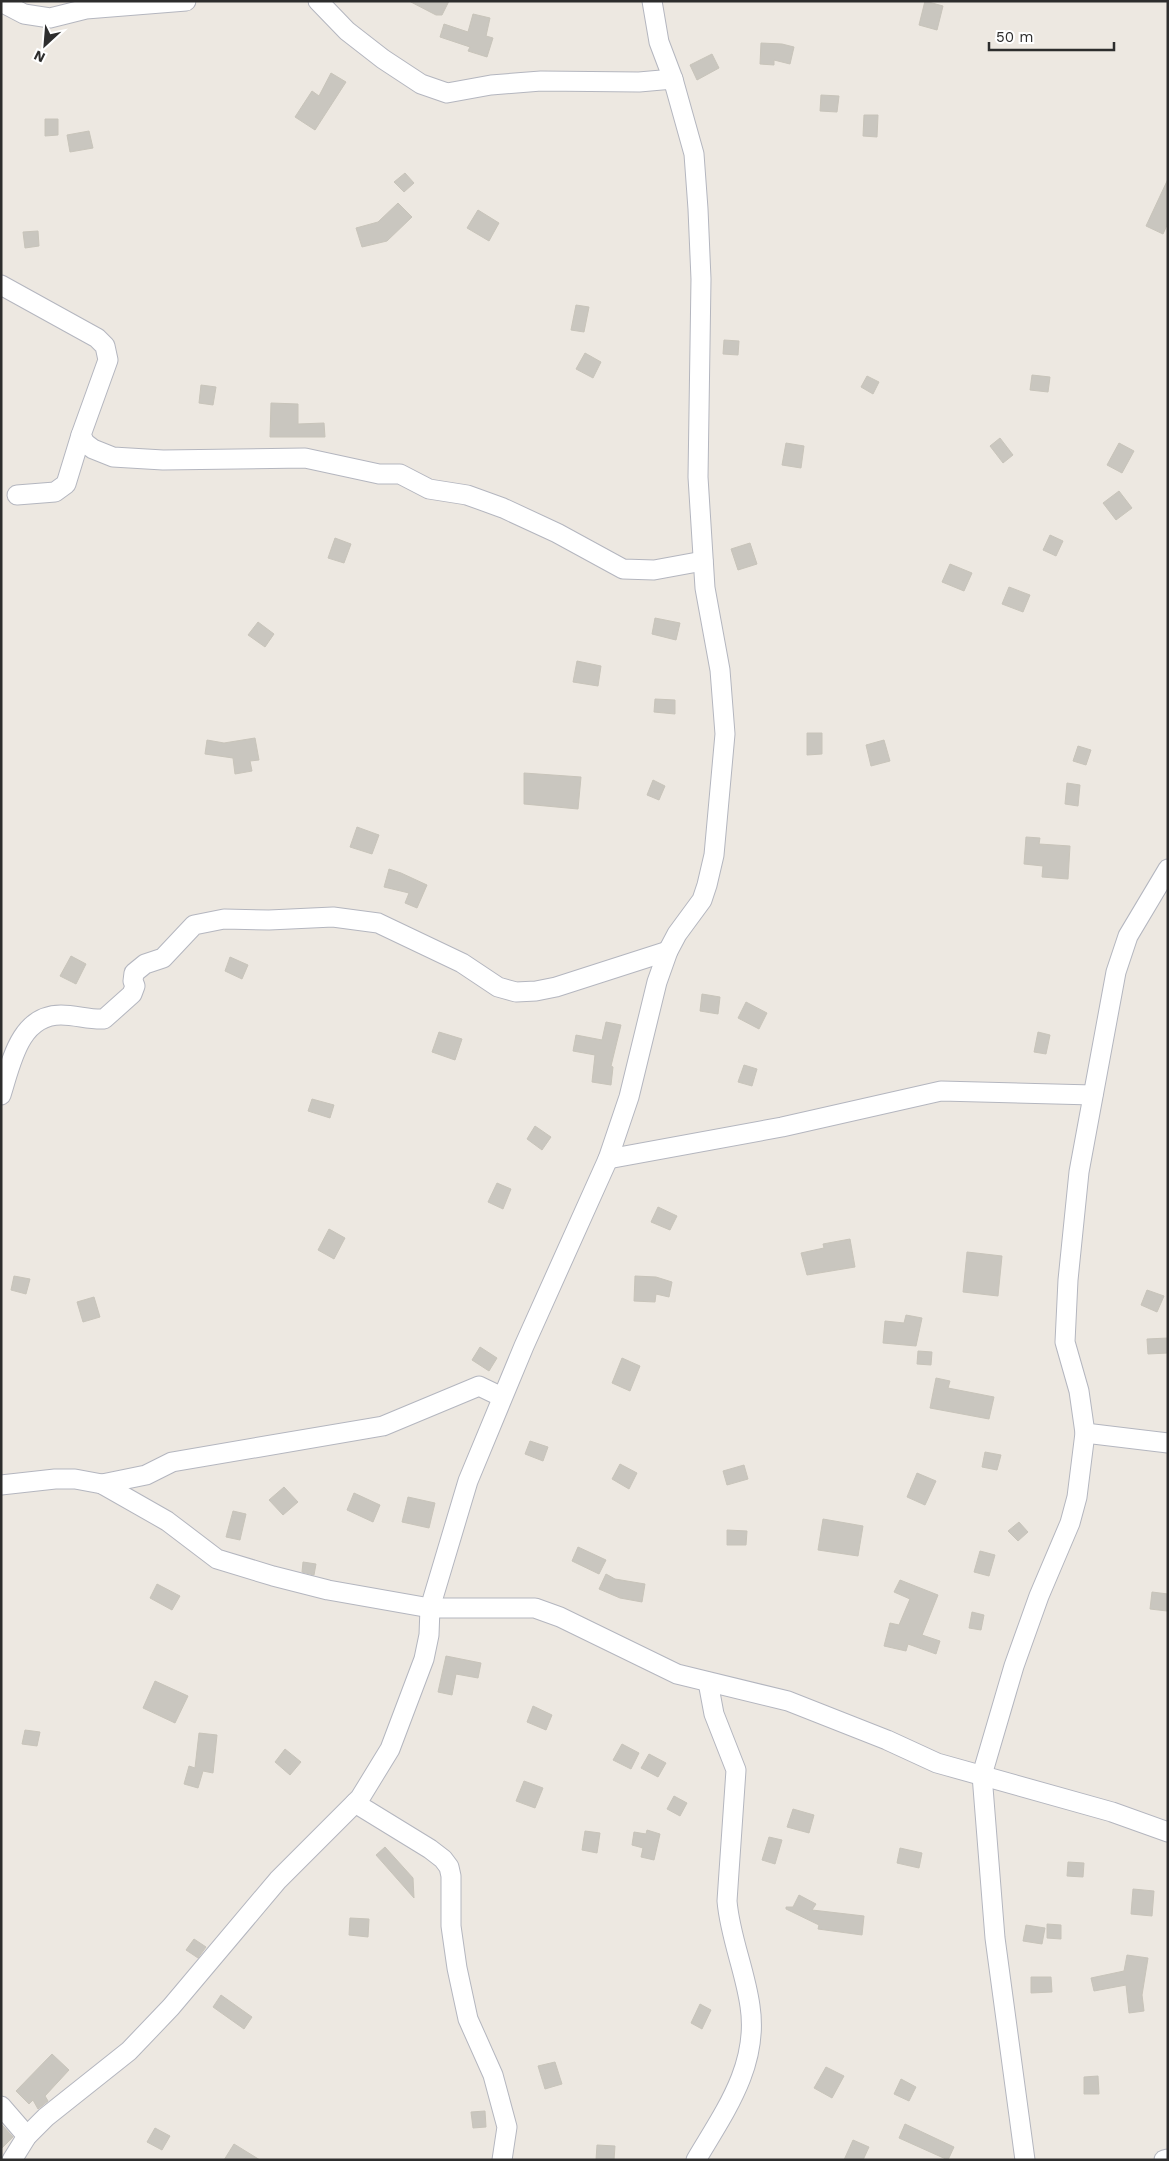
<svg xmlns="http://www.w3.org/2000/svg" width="1169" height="2161" font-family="'Work Sans',sans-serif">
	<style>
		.building { fill: #c9c6bf; stroke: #c8c4ba }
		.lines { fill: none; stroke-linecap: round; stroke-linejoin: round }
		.minor-casing { stroke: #b4b6bf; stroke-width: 21 }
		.minor { stroke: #fff; stroke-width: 19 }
	</style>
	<rect width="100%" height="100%" fill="#ede8e1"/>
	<!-- building -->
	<g class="building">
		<path d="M409 1H449L442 15H436Z"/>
		<path d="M925 1 943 6 937 30 919 25Z"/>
		<path d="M473 14 490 18 486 36 493 38 487 57 468 51 470 47 440 37 444 24 468 32Z"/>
		<path d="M761 43 782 44 794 47 790 64 774 60V65L760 64Z"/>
		<path d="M712 54 719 68 697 80 690 65Z"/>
		<path d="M331 73 346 82 315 130 295 117 312 91 319 96Z"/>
		<path d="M821 95 839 96 837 112 820 111Z"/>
		<path d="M864 115H878L877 137 863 136Z"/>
		<path d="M45 119H58V135L45 136Z"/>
		<path d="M89 131 93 148 70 152 67 135Z"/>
		<path d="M405 173 414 183 404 192 394 182Z"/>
		<path d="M1168 179V223L1163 234 1146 226Z"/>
		<path d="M398 203 412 217 387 241 362 247 356 228 378 222Z"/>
		<path d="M478 210 499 223 489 241 467 228Z"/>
		<path d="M38 231 39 246 25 248 23 232Z"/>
		<path d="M576 305 589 307 584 332 571 330Z"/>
		<path d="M724 340 739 341 738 355 723 354Z"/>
		<path d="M585 353 601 362 593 378 576 369Z"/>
		<path d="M1032 375 1050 377 1048 392 1030 390Z"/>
		<path d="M867 376 879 382 873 394 861 387Z"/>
		<path d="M201 385 216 387 213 405 199 403Z"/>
		<path d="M271 403 298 404V424L324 423 325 437H270Z"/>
		<path d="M1000 438 1013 455 1003 463 990 446Z"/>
		<path d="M786 443 804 446 801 468 782 465Z"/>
		<path d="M1119 443 1134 451 1122 473 1107 465Z"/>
		<path d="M1119 491 1132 508 1116 520 1103 503Z"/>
		<path d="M1050 535 1063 541 1056 556 1043 550Z"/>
		<path d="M335 538 351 544 344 563 328 558Z"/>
		<path d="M750 543 757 564 738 570 731 549Z"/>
		<path d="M950 564 972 573 964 591 942 582Z"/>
		<path d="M1009 587 1030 595 1023 612 1002 604Z"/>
		<path d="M655 618 680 623 676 640 652 634Z"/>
		<path d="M258 622 274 634 265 647 248 635Z"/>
		<path d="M577 661 601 666 598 686 573 682Z"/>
		<path d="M655 699 675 700V714L654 712Z"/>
		<path d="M807 733H822V754L807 755Z"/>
		<path d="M255 738 259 760 250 761 252 771 235 774 233 758 205 754 207 740 224 743Z"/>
		<path d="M884 740 890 761 871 766 866 745Z"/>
		<path d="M1078 746 1091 750 1086 765 1073 761Z"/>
		<path d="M524 773 581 777 578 809 524 804Z"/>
		<path d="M653 780 665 786 659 800 647 795Z"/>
		<path d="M1067 783 1080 785 1078 806 1065 804Z"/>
		<path d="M357 827 379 835 372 854 350 847Z"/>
		<path d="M1026 837 1040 838 1039 844 1070 846 1068 879 1042 877 1043 866 1024 864Z"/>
		<path d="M389 869 401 873 427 885 417 908 405 903 409 893 384 887Z"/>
		<path d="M71 956 86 964 76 984 60 976Z"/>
		<path d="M230 957 248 965 242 979 225 971Z"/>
		<path d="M702 994 720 997 718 1014 700 1011Z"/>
		<path d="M746 1002 767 1013 759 1029 738 1018Z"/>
		<path d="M606 1022 621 1025 611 1066 613 1067 611 1085 592 1082 595 1055 573 1051 576 1035 602 1040Z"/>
		<path d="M439 1032 462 1039 455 1060 432 1052Z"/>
		<path d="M1038 1032 1050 1035 1046 1054 1034 1052Z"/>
		<path d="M744 1065 757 1069 752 1086 738 1082Z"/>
		<path d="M312 1099 334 1105 330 1118 308 1111Z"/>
		<path d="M535 1126 551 1137 542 1150 527 1139Z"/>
		<path d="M497 1183 511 1189 503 1209 488 1202Z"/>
		<path d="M658 1207 677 1216 670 1230 651 1222Z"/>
		<path d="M329 1229 345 1238 334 1259 318 1250Z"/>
		<path d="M850 1239 855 1267 807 1275 801 1253 824 1248 823 1244Z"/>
		<path d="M967 1252 1002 1256 998 1296 963 1292Z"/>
		<path d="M14 1276 30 1279 26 1294 11 1290Z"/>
		<path d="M635 1276 656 1277 672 1282 669 1297 656 1294 655 1302 634 1301Z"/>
		<path d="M1147 1290 1164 1296 1157 1312 1141 1305Z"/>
		<path d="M94 1297 100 1317 83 1322 77 1302Z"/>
		<path d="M906 1315 922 1318 916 1346 883 1343 885 1321 904 1323Z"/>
		<path d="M1168 1338V1353L1148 1354 1147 1339Z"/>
		<path d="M480 1347 497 1358 489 1371 472 1360Z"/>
		<path d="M918 1351 932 1352 931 1365 917 1364Z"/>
		<path d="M622 1358 640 1366 630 1391 612 1383Z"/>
		<path d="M936 1378 950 1381 948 1388 994 1397 989 1419 930 1408Z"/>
		<path d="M530 1441 548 1447 543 1461 525 1454Z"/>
		<path d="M985 1452 1001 1455 997 1470 982 1467Z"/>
		<path d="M620 1464 637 1473 629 1489 612 1479Z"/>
		<path d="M744 1465 748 1479 727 1485 723 1471Z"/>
		<path d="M917 1473 936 1481 925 1505 907 1497Z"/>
		<path d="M284 1487 298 1502 283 1515 269 1500Z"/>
		<path d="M354 1493 380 1505 373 1522 347 1510Z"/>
		<path d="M408 1497 435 1503 429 1528 402 1522Z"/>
		<path d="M233 1511 246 1514 240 1540 226 1537Z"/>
		<path d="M823 1519 863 1526 858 1556 818 1550Z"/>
		<path d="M1019 1522 1028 1532 1018 1541 1008 1531Z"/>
		<path d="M727 1530 747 1531 746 1545H727Z"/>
		<path d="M578 1547 606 1560 599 1574 572 1561Z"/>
		<path d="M980 1551 995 1555 989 1576 974 1572Z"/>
		<path d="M303 1562 316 1564 314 1575 302 1572Z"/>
		<path d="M606 1574 615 1579 645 1584 642 1602 620 1598 599 1589Z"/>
		<path d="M900 1580 938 1595 922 1635 940 1641 936 1654 908 1644 906 1651 884 1646 890 1623 899 1625 910 1599 894 1592Z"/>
		<path d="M157 1584 180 1596 172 1610 150 1598Z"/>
		<path d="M1152 1592 1168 1594 1167 1611 1150 1609Z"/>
		<path d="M972 1612 984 1615 981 1630 969 1628Z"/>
		<path d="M446 1656 481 1663 478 1678 456 1674 452 1695 438 1692Z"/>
		<path d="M155 1681 188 1696 175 1723 143 1708Z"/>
		<path d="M533 1706 552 1715 546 1730 527 1722Z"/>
		<path d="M25 1730 40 1732 37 1746 22 1744Z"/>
		<path d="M199 1733 217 1735 213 1773 203 1771 198 1788 184 1784 189 1766 195 1768Z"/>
		<path d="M622 1744 639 1753 631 1769 613 1760Z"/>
		<path d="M285 1749 301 1762 290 1775 275 1762Z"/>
		<path d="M649 1754 666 1763 658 1777 641 1768Z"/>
		<path d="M524 1781 543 1788 535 1808 516 1801Z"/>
		<path d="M674 1796 687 1803 680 1816 667 1809Z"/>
		<path d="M793 1809 814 1815 809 1833 787 1827Z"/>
		<path d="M647 1830 660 1834 654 1860 641 1857 643 1848 632 1845 634 1832 646 1834Z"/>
		<path d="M585 1831 600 1833 597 1853 582 1850Z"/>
		<path d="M769 1837 782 1840 775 1864 762 1860Z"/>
		<path d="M385 1847 413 1878 414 1898 376 1855Z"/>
		<path d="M900 1848 922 1853 919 1868 897 1863Z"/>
		<path d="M1068 1862 1084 1863 1083 1877 1067 1876Z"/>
		<path d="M1133 1889 1154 1891 1152 1916 1131 1914Z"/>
		<path d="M799 1895 816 1904 812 1910 864 1916 862 1935 818 1929 819 1925 786 1909V1907H793Z"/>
		<path d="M350 1918 369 1919 368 1937 349 1935Z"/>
		<path d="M1047 1924 1061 1925V1939L1047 1938Z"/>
		<path d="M1026 1925 1045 1928 1042 1944 1023 1941Z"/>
		<path d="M194 1939 206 1947 198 1958 186 1950Z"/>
		<path d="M1127 1955 1148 1958 1142 1995 1144 2011 1129 2013 1126 1985 1094 1991 1091 1978 1124 1971Z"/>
		<path d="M1031 1977H1051L1052 1992 1031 1993Z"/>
		<path d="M221 1995 252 2017 244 2029 213 2007Z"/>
		<path d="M700 2004 711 2010 702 2029 691 2023Z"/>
		<path d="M52 2054 69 2070 45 2096 48 2101 38 2109 33 2100 29 2104 16 2091Z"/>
		<path d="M555 2062 562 2084 545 2089 538 2066Z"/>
		<path d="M826 2067 844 2076 832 2098 814 2088Z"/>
		<path d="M1098 2076 1099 2094H1084V2077Z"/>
		<path d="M901 2079 916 2087 909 2101 894 2094Z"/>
		<path d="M485 2111 486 2127 473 2128 471 2112Z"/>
		<path d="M905 2124 954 2147 948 2160 899 2138Z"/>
		<path d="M2 2125 13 2137 1 2149V2126Z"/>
		<path d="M155 2128 170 2136 162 2150 147 2142Z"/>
		<path d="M853 2140 869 2147 863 2160H844Z"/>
		<path d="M234 2144 260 2160H224Z"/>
		<path d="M597 2145 615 2146 614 2160H596Z"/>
	</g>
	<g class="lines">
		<!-- minor casing -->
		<g class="minor-casing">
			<g id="minor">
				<path d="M318 1 347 31 383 59 421 84 447 93 491 85 541 81 639 82 673 79"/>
				<path d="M1 2 24 14 50 18 86 9 186 1"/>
				<path d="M1 285 97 338 105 346 108 360 81 435 85 443 93 449 113 457 163 460 305 458 379 474H400L429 489 467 495 503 508 557 533 623 569 654 570 703 561"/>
				<path d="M17 495 55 492 66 484 81 435"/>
				<path d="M1 1095C11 1064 19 1015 61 1015 76 1015 90 1020 104 1019L132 994 135 986 133 981 134 973 145 964 163 958 194 925 224 919 269 920 333 917 378 923 462 963 498 987 516 992 536 991 556 987 668 951"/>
				<path d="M608 1159 782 1127 941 1091 1093 1095"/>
				<path d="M1085 1433 1168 1443"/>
				<path d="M102 1484 146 1475 172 1462 383 1426 479 1386 502 1397"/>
				<path d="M1 1485 55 1479H75L102 1484 167 1521 217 1559 273 1576 328 1590 430 1608H535L560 1617 677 1674 788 1701 887 1740 937 1763 1112 1812 1168 1832"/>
				<path d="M355 1803 430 1849 443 1859 449 1867 451 1876V1926L457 1968 468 2019 493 2075 507 2127 502 2160"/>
				<path d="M1 2106 27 2136"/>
				<path d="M12 2160 27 2136 46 2117 129 2051 171 2007 278 1880 360 1798 390 1749 424 1659 429 1635 430 1608 468 1481 524 1346 608 1159 629 1097 657 982 668 951 677 934 702 900 707 885 714 855 725 734 720 670 705 588 698 477 701 279 698 209 694 154 673 79 659 42 652 1"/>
				<path d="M696 2160C725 2111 759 2065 750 2006 745 1970 730 1937 727 1901L736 1770 714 1714 708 1682"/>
				<path d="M1025 2160 995 1938 982 1775 1014 1666 1039 1596 1070 1523 1077 1497 1085 1433 1079 1391 1065 1342 1068 1280 1079 1172 1116 972 1128 936 1168 869"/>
				<path d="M1164 2160 1168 2159"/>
			</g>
		</g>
		<!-- minor -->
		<use href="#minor" class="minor"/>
	</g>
	<!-- border -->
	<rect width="1169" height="2161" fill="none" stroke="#2d2d2d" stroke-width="5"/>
	<!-- north arrow -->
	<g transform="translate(45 45) rotate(206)" stroke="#ffffff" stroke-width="4" paint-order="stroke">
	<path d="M0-4L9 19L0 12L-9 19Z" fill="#2d2d2d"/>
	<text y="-8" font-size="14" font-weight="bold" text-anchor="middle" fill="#2d2d2d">N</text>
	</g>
	<!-- scale -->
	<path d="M989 42v8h125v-8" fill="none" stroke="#2d2d2d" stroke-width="2.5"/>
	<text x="996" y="42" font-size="15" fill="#2d2d2d" stroke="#ffffff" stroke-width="4" paint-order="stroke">50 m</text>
</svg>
